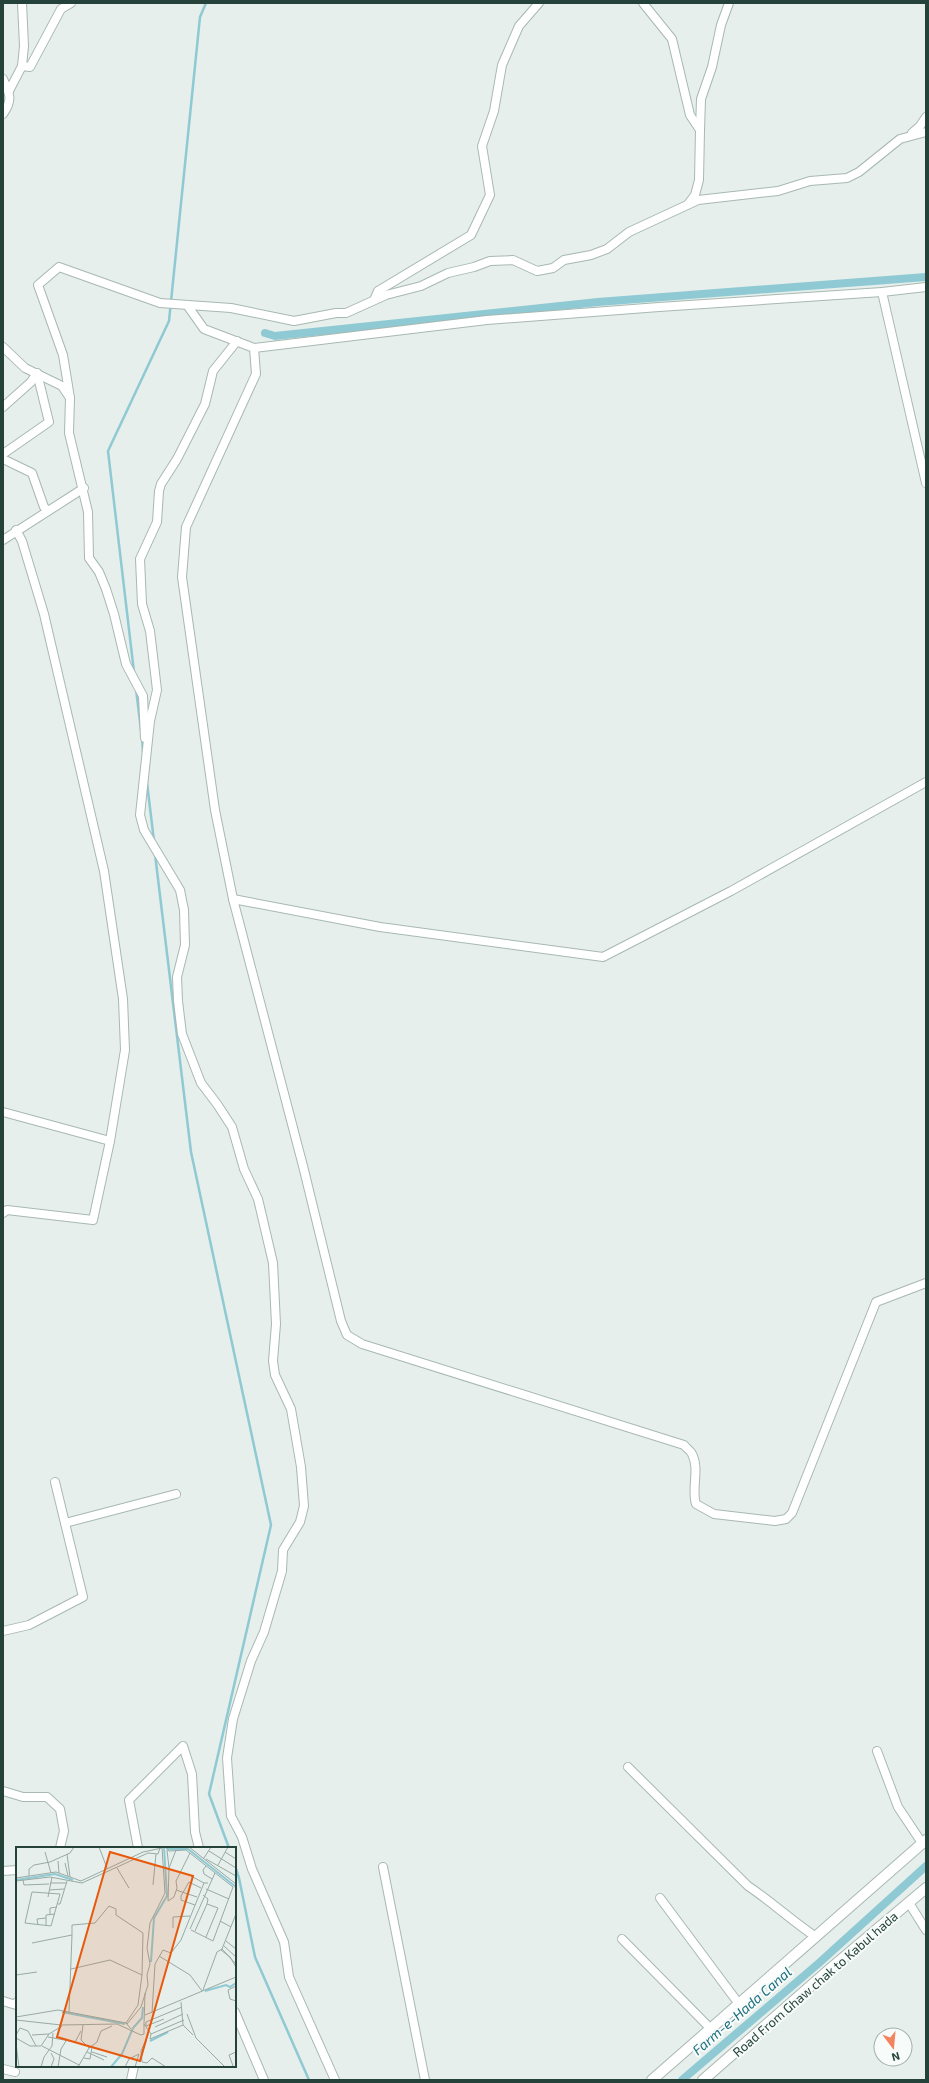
<svg xmlns="http://www.w3.org/2000/svg" width="929" height="2083" font-family="'Exo 2',sans-serif">
	<style>
		.lines { fill: none; stroke-linecap: round; stroke-linejoin: round }
		.stream { stroke: #8ec9d4; stroke-width: 2.5 }
		.canal { stroke: #8ec9d4; stroke-width: 8 }
		.minor-casing { stroke: #a8b8b2; stroke-width: 10 }
		.tertiary-casing { stroke: #a8b8b2; stroke-width: 12 }
		.minor { stroke: #fff; stroke-width: 8 }
		.tertiary { stroke: #fff; stroke-width: 10 }
		.labels { text-anchor: middle; stroke-width: 4; stroke-linejoin: round; paint-order: stroke }
		.street-label { font-size: 13px; fill: #24423a; stroke: #f7fbf9 }
		.water-label { font-size: 14px; font-style: italic; fill: #1c6f80; stroke: #f7fbf9 }
		.inset-river { fill: none; stroke: #8ec9d4; stroke-width: 2 }
		.inset-road { fill: none; stroke: #98aaa4; stroke-width: 1 }
		.view { fill: #e8590c; fill-opacity: 0.15; stroke: #e8590c; stroke-width: 2 }
		.inset-edge { fill: none; stroke: #24423a; stroke-width: 2 }
	</style>
	<rect width="100%" height="100%" fill="#e6efeb"/>
	<g class="lines">
		<!-- stream -->
		<g class="stream">
			<path d="M134 672 108 451 169 321 200 17 206 3"/>
			<path d="M136 689 141 730"/>
			<path d="M142 737 143 752"/>
			<path d="M147 783 154 841"/>
			<path d="M155 854 191 1152 271 1525 209 1794 229 1848"/>
			<path d="M235 1866 239 1878 255 1957 309 2080"/>
		</g>
		<!-- canal -->
		<g class="canal">
			<path d="M265 333 275 336 598 302 926 277"/>
			<path d="M682 2080 819 1963 926 1866"/>
		</g>
		<!-- minor casing -->
		<g class="minor-casing">
			<g id="minor">
				<path d="M643 3 672 39 690 115 700 130 699 180 695 195 689 203"/>
				<path d="M22 66 30 67 61 9 71 3"/>
				<path d="M3 79C10 94 13 100 3 114"/>
				<path d="M9 91 22 66 24 46 22 3"/>
				<path d="M700 130 701 99 712 67 721 25 729 3"/>
				<path d="M912 133 920 126 926 117"/>
				<path d="M882 292 926 483"/>
				<path d="M374 300 378 291 471 235 490 195 482 146 494 111 502 65 519 26 539 3"/>
				<path d="M187 305 204 329 254 348 487 320 659 307 882 292 926 287"/>
				<path d="M237 341 213 371 205 404 177 459 161 484 159 491 157 522 140 559 142 604 150 631 157 690 150 721 140 815 144 830 180 890 184 910 185 945 177 977 178 1001 182 1034 201 1083 217 1104 232 1127 244 1169 258 1199 273 1263 276 1324 273 1361 275 1375 291 1409 301 1467 304 1506 300 1522 283 1550 282 1571 264 1632 251 1661 233 1719 227 1758 231 1816 242 1837 252 1869 284 1942 289 1977 335 2080"/>
				<path d="M3 347 25 368 62 386 70 398 69 433 88 512 89 558 99 572 106 589 114 614 126 664 143 696 145 738"/>
				<path d="M70 398 63 355 38 285 59 267 160 303 231 308 294 321 336 313H346L386 295 421 286 448 273 474 267 490 261 513 260 537 271 553 268 564 260 591 255 607 249 629 232 698 200 778 191 810 181 847 178 859 172 900 139 926 132"/>
				<path d="M3 407 31 382 37 373"/>
				<path d="M3 454 49 422 37 373"/>
				<path d="M3 459 32 473 44 507 48 511"/>
				<path d="M3 540 84 488"/>
				<path d="M926 782 731 891 603 957 380 927 233 899 303 1166 341 1321 347 1335 362 1344 684 1445C686 1448 691 1451 692 1454 700 1469 691 1489 696 1504L714 1514 775 1521 786 1519 792 1513 876 1302 926 1283"/>
				<path d="M233 899 215 810 182 577 186 527 256 374 254 348"/>
				<path d="M3 1112 110 1141"/>
				<path d="M3 1213 7 1210 93 1220 110 1141 125 1050 123 999 104 871 44 614 22 541 16 530"/>
				<path d="M65 1523 176 1494"/>
				<path d="M3 1631 29 1625 83 1597 55 1482"/>
				<path d="M877 1751 898 1807 922 1843"/>
				<path d="M628 1767 748 1886C772 1902 792 1921 816 1937"/>
				<path d="M3 1791 23 1797H47L60 1809 64 1831 60 1848"/>
				<path d="M138 1848 129 1800 183 1746 192 1774 195 1832 199 1848"/>
				<path d="M383 1867 425 2080"/>
				<path d="M3 1871 17 1870"/>
				<path d="M660 1898 739 2004"/>
				<path d="M909 1903 926 1930"/>
				<path d="M622 1939 710 2028"/>
				<path d="M3 2001 16 2005 17 2002"/>
				<path d="M235 2012 264 2080"/>
				<path d="M3 2069 15 2072"/>
				<path d="M131 2080 134 2066"/>
			</g>
		</g>
		<!-- tertiary casing -->
		<g class="tertiary-casing">
			<g id="tertiary">
				<path d="M652 2080 926 1840"/>
				<path d="M703 2080 830 1969 926 1888"/>
			</g>
		</g>
		<!-- minor -->
		<use href="#minor" class="minor"/>
		<!-- tertiary -->
		<use href="#tertiary" class="tertiary"/>
	</g>
	<g class="labels">
		<!-- street labels -->
		<g class="street-label">
			<text transform="translate(815 1984) rotate(-41)" y="5">Road From Ghaw chak to Kabul hada</text>
		</g>
		<!-- water labels -->
		<g class="water-label">
			<text transform="translate(742 2011) rotate(-41)" y="5">Farm-e-Hada Canal</text>
		</g>
	</g>
	<!-- overview -->
	<g transform="translate(16 1847)">
		<rect width="220" height="220" fill="#e6efeb"/>
		<path class="inset-river" d="M151 2H172L220 40M0 33 39 27 57 33M135 115 138 71 151 49 148 0M189 144 210 138 214 140 220 136M46 165 109 177M134 194 152 185M95 220 106 207 117 181 126 171 127 160"/>
		<path class="inset-road" d="M83 0 91 21M173 0 220 37M150 1 153 4 170 3 217 40 197 94 175 83M151 3 153 21M193 4 220 21M29 5 35 26M209 5 220 12M51 7 54 30M188 11 195 0M190 12 220 29M42 14 43 26M49 16 52 29M202 18 212 0M190 19 187 23 188 27 196 32M101 21 113 41M13 29V22L18 18 34 15 54 6 58 0M175 29 188 36M0 31 40 25 65 34 127 5 146 1M7 33 8 38 33 37M0 34 34 30 66 36 132 6 142 7 144 1M34 36H50M137 38 140 7M190 42 213 52M33 43 48 42M160 43 181 50M16 45 44 47 35 79 9 76ZM32 50 36 30M152 54 158 50 161 41 160 34 174 6M152 54 153 21 160 3M42 57H44L51 34M179 58 165 53V49L173 35 185 41M34 67V61L41 60M204 74 215 80M22 78 21 72 30 71M30 78V68L39 67M157 81V70L174 69M174 82 199 26M179 84 191 57 192 52 187 48M190 90 202 61 191 57M210 94 220 102M16 96 56 88V78L79 76 93 59 100 62V68L127 86 126 128 94 113 55 122M208 99 220 110M206 102 220 67M205 103 214 110 220 120M143 109 174 128 186 144M0 128 21 125M220 139 212 143 214 152 220 154M187 143 201 105 206 102 220 117M129 146 128 177 135 187 134 192 167 178M165 155 167 178 177 188M53 165 56 88M136 166 139 117 147 103 155 106 165 93 188 36H192M171 167 180 191 209 220M129 168 220 130M0 170 42 163 110 176 115 182M0 173 45 178 101 177 125 188 128 187V177M110 176 122 158 126 128M111 177 125 160 132 138 131 128 134 117 131 101 134 76 149 46 146 1M67 178 65 193 73 201M130 179V175L166 160M130 179 148 172M139 180 167 167M135 187 168 173M0 188 4 181 12 184 20 199M16 188 33 187M132 188 125 204 126 215 131 216 136 211 150 220M32 190 59 195 65 184M0 191 14 199H25L33 187 46 179M0 197 3 220M26 199 63 218M71 205 88 213M76 205 91 210M35 206 38 212 35 220M68 211 74 212 76 200M217 219 213 208 220 205M25 220 28 210 36 199 37 186M42 220 45 202 50 194M62 220 73 201 81 195 85 184 96 179M109 220 113 212 123 207M119 220 123 207"/>
		<path class="view" d="M94 5 177 29 124 214 41 190Z"/>
		<rect width="220" height="220" class="inset-edge"/>
	</g>
	<!-- border -->
	<rect width="929" height="2083" fill="none" stroke="#24423a" stroke-width="8"/>
	<!-- north arrow -->
	<g transform="translate(893 2047) rotate(164)"><circle r="19" fill="#f7fbf9" stroke="#a3b1ad"/>
	<path d="M0-3L7 15L0 10L-7 15Z" fill="#f4845f"/>
	<text y="-6" font-size="11" font-weight="bold" text-anchor="middle" fill="#24423a">N</text>
	</g>
</svg>
